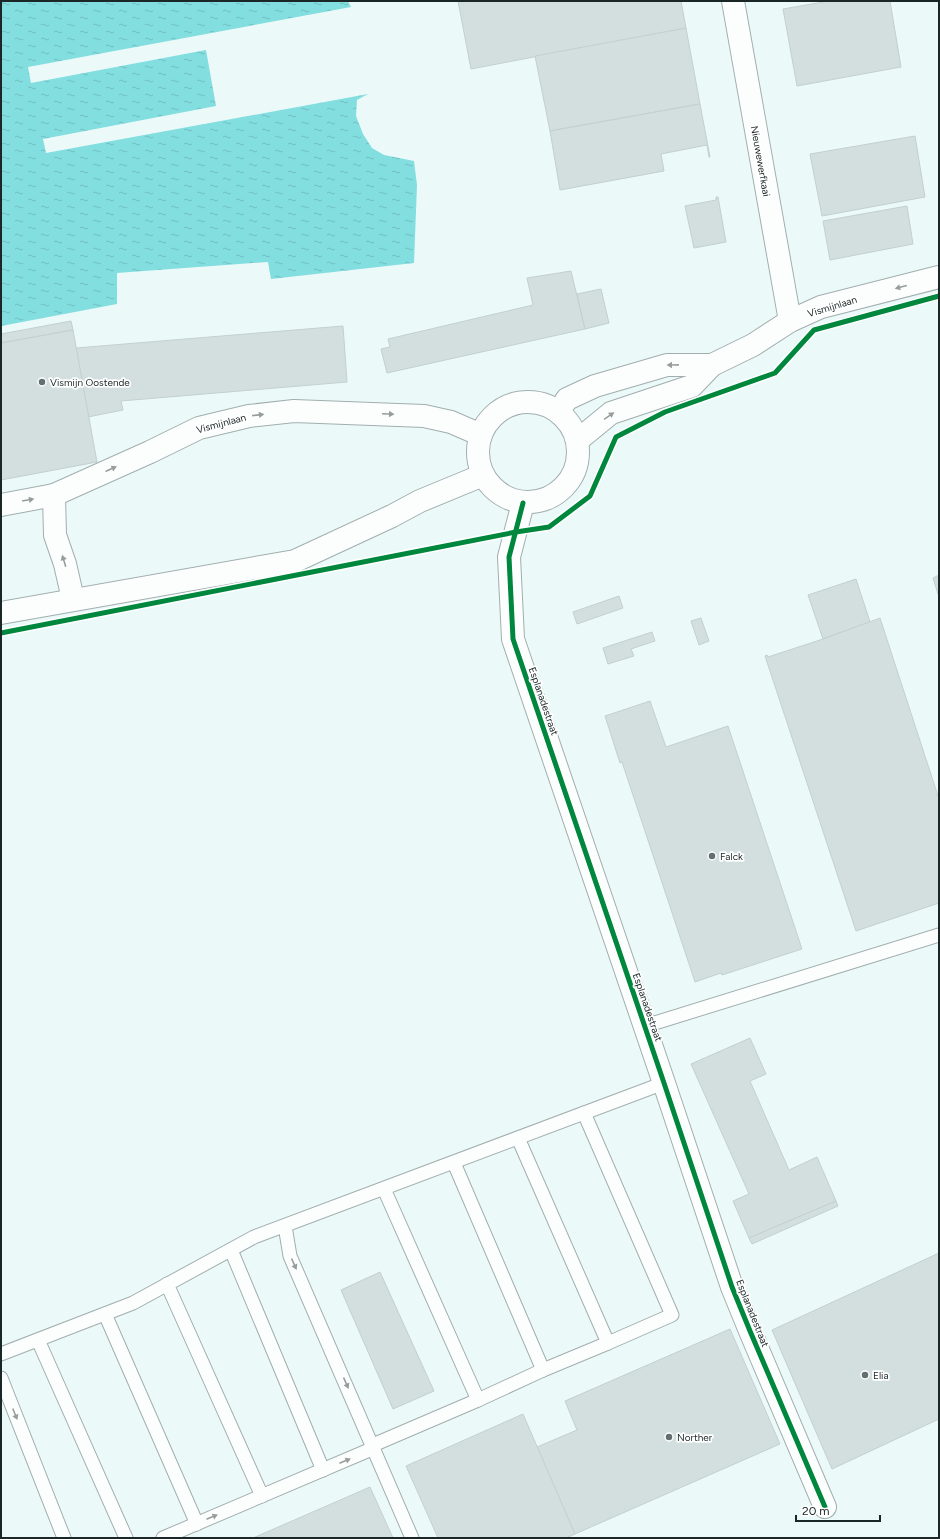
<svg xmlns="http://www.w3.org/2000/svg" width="940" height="1539" font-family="Figtree,sans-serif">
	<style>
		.water { fill: url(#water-ripples) }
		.building { fill: #d3dfdf; stroke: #c4d0d0 }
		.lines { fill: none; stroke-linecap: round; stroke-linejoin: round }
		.lane-casing { stroke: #a2aeae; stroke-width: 15 }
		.street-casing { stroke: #a2aeae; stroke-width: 24 }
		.lane { stroke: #fcfefe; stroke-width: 13 }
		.street { stroke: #fcfefe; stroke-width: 22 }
		.cycleway-casing { stroke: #fff; stroke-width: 8 }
		.cycleway { stroke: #00873e; stroke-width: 5 }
		.oneway { fill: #979d9d }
		.poi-dot { fill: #647070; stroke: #fff; stroke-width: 1.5 }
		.labels { text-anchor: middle; stroke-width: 3.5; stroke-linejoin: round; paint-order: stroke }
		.street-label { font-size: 10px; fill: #1b2727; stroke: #fff }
		.poi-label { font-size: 10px; fill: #1b2727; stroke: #fff; text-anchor: start }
	</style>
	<defs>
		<pattern id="water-ripples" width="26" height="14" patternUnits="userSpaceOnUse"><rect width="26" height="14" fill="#83dee0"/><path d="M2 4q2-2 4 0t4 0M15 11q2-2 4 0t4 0" fill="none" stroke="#71bec0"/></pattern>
	</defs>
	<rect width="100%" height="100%" fill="#ebf9f9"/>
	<!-- water -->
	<path class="water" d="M1 1H348L351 7 28 67 31 83 206 50 216 106 43 139 46 153 368 94 357 100 356 116 363 134 372 148 384 155 414 161 417 185 414 263 271 279 268 262 117 273V304L1 326Z"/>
	<!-- building -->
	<g class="building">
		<path d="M458 1H681L686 28 471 69Z"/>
		<path d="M829 1H890L901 67 797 86 783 9Z"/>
		<path d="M686 28 700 104 550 131 535 56Z"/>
		<path d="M700 104 710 157H709L707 145 661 154 664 171 560 190 550 131Z"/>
		<path d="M915 136 925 197 822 216 810 154Z"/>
		<path d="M716 197H718L726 242 694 248 685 206 716 200Z"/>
		<path d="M907 206 913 244 830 260 823 221Z"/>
		<path d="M571 271 585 329 387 373 381 349 390 347 388 339 533 305 527 278Z"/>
		<path d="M601 289 609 323 585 329 577 294Z"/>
		<path d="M71 321 73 330 1 343V334Z"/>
		<path d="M343 326 347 382 121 401 123 410 88 417 76 348Z"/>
		<path d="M73 330 97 462 1 480V343Z"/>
		<path d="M939 575V597L933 578Z"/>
		<path d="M856 579 870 622 823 639 808 595Z"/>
		<path d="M619 596 623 608 577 624 573 612Z"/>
		<path d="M701 618 709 641 699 645 691 621Z"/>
		<path d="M880 618 939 799V903L856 931 765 656 767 655 768 657 823 639Z"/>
		<path d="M652 632 655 641 631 649 634 656 608 664 603 648Z"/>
		<path d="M650 701 666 747 728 726 802 949 722 975 721 973 695 982 622 762 620 763 605 716Z"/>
		<path d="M750 1038 766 1074 750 1081 789 1170 817 1157 836 1201 749 1238 733 1201 749 1194 691 1064Z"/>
		<path d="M836 1201 838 1206 752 1244 749 1238Z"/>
		<path d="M939 1253V1419L832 1469 772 1330Z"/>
		<path d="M380 1272 434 1391 393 1409 341 1290Z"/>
		<path d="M730 1329 780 1444 575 1534 537 1447 577 1430 565 1401Z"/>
		<path d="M523 1414 575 1534 566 1538H438L406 1466Z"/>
		<path d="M370 1487 393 1538H253Z"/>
	</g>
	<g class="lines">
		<!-- lane casing -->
		<g class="lane-casing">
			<g id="lane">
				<path d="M645 1026 939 935"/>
				<path d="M584 1113 672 1315 608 1343"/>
				<path d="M518 1138 608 1343 543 1370"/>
				<path d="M454 1163 543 1370 478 1400"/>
				<path d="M285 1226 290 1256 412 1538"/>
				<path d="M231 1250 323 1470"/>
				<path d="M167 1284 262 1496"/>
				<path d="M105 1314 197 1524"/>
				<path d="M38 1340 126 1538"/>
				<path d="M1 1354 133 1303 254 1237 664 1083"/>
				<path d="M1 1378 64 1538"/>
				<path d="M373 1445 478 1400 384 1189"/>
				<path d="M163 1538 374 1448"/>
			</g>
		</g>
		<!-- street casing -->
		<g class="street-casing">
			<g id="street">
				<path d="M733 1 790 321"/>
				<circle cx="528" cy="452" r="50"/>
				<path d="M559 411 567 399 595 386 667 365H712"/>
				<path d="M578 440 611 413 692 386 712 365 753 345 790 321 821 307 939 277"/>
				<path d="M523 503 509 557 513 639 664 1083 732 1287 750 1331 825 1507"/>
				<path d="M1 505 54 495"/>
				<path d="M73 599 65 564 55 535 54 495 150 452 199 428 249 416 294 411 424 416 451 422 481 435"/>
				<path d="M1 613 295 561 392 516 420 501 483 475"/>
			</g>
		</g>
		<!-- lane -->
		<use href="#lane" class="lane"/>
		<!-- street -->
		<use href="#street" class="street"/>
		<!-- cycleway casing -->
		<g class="cycleway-casing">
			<g id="cycleway">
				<path d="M523 503 509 557 513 639 664 1083 732 1287 750 1331 825 1507"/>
				<path d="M1 633 516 532 549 527 590 496 616 437 665 412 775 373 814 330 939 296"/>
			</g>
		</g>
		<!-- cycleway -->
		<use href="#cycleway" class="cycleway"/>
	</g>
	<!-- one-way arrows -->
	<defs><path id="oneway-solid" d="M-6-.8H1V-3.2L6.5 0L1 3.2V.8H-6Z"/></defs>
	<g class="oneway">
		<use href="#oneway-solid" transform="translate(901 287) rotate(165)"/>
		<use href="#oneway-solid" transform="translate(673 365) rotate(179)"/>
		<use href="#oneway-solid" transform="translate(388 414) rotate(2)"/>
		<use href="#oneway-solid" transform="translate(258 415) rotate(-6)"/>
		<use href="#oneway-solid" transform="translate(609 416) rotate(-34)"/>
		<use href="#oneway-solid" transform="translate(111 469) rotate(-24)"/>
		<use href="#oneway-solid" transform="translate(28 500) rotate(-10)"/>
		<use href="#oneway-solid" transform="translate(64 561) rotate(-107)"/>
		<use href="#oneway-solid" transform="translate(294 1264) rotate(66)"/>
		<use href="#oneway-solid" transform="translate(346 1383) rotate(66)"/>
		<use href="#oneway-solid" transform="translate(15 1414) rotate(68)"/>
		<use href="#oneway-solid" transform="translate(345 1461) rotate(-23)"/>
		<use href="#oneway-solid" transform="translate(212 1517) rotate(-23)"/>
	</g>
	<!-- markers -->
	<g class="poi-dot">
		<circle cx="42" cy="382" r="4"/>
		<circle cx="712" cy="856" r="4"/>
		<circle cx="865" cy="1375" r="4"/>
		<circle cx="669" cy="1437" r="4"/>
	</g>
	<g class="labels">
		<!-- street labels -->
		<g class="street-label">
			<text transform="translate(761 161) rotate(80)" y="4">Nieuwewerfkaai</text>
			<text transform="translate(832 306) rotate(-17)" y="4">Vismijnlaan</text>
			<text transform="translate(221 423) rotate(-15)" y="4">Vismijnlaan</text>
			<text transform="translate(544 701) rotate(71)" y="4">Esplanadestraat</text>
			<text transform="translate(648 1007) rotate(71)" y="4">Esplanadestraat</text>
			<text transform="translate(753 1313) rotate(68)" y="4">Esplanadestraat</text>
		</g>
		<!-- poi labels -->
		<g class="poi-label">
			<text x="50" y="386">Vismijn Oostende</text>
			<text x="720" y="860">Falck</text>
			<text x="873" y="1379">Elia</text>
			<text x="677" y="1441">Norther</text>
		</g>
	</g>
	<!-- border -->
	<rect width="940" height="1539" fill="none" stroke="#1b2727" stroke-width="4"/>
	<!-- scale -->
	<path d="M796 1515v6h84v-6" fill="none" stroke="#1b2727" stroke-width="2"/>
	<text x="802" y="1515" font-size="12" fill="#1b2727" stroke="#ffffff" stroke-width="3" paint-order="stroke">20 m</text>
</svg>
